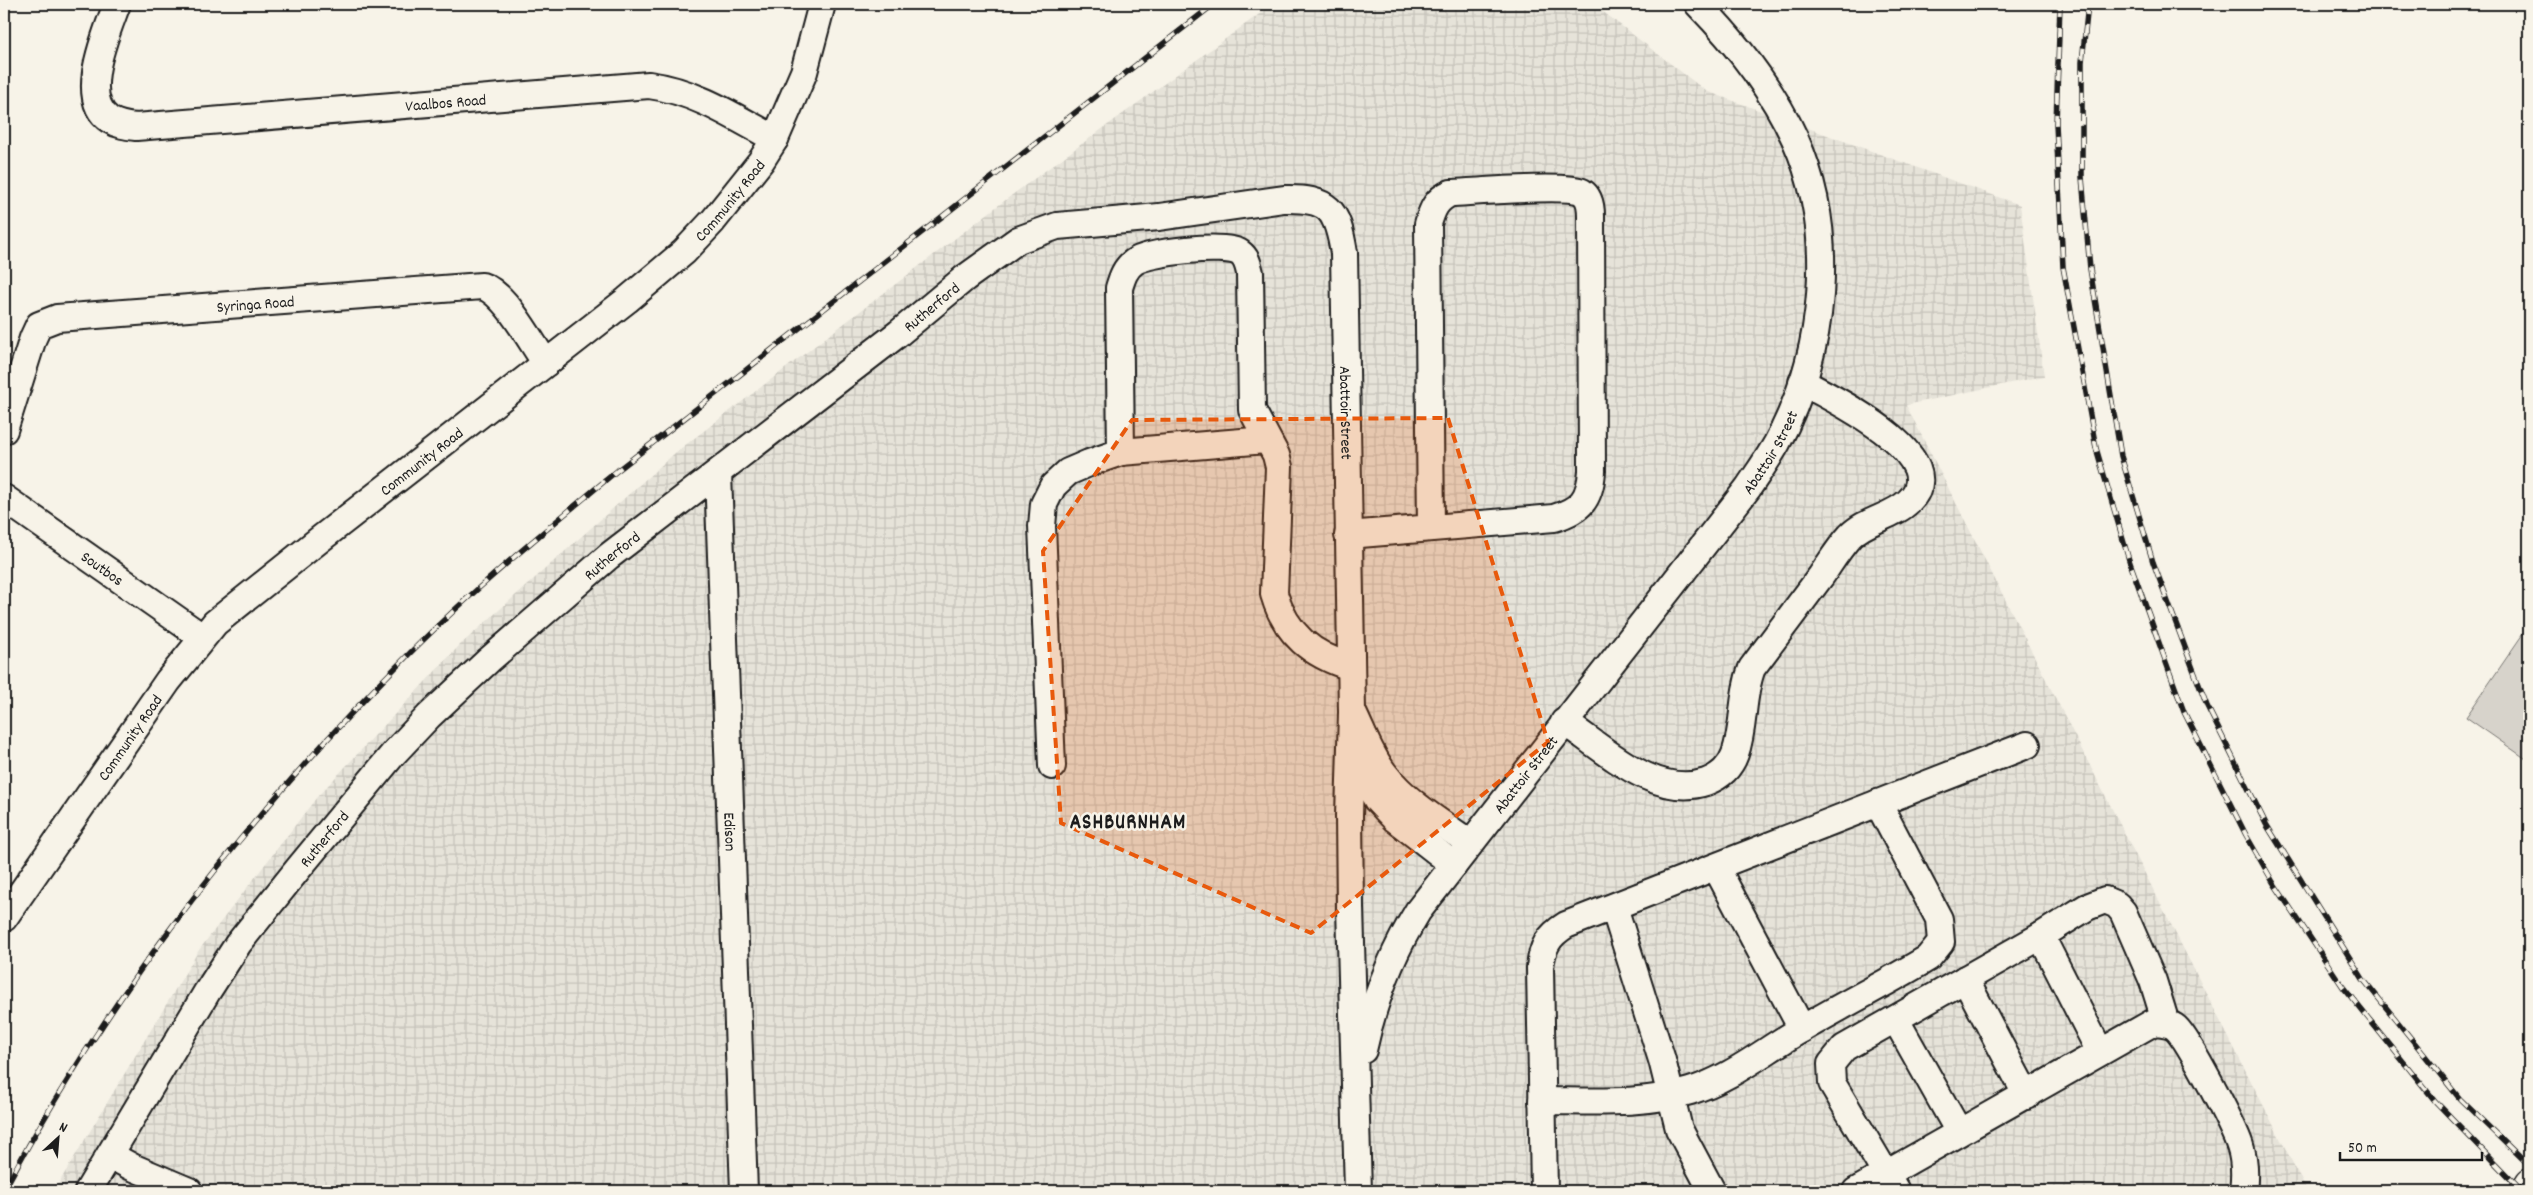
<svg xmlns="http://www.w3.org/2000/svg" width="2533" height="1195" font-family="Dekko,sans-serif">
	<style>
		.industrial { fill: url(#industrial-grid) }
		.pitch { fill: #d7d3cb; stroke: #7a7874 }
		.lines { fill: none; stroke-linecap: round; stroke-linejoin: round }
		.minor-casing { stroke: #1c1c1c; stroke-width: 30 }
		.highway-casing { stroke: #1c1c1c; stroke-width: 31 }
		.minor { stroke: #f7f3e8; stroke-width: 26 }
		.highway { stroke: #f7f3e8; stroke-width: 28 }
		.rail-casing { stroke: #1c1c1c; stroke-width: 5.5 }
		.rail { stroke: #f7f3e8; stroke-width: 4; stroke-dasharray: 11; stroke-linecap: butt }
		.marked { fill: #e8590c; fill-opacity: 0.2; stroke: #e8590c; stroke-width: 4; stroke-dasharray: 10 6; stroke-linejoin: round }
		.labels { text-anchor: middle; stroke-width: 5; stroke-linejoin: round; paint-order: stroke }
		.street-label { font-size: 16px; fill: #1c1c1c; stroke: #f7f3e8 }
		.district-label { font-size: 21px; font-weight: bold; letter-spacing: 1px; fill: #1c1c1c; stroke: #f7f3e8 }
	</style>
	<defs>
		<pattern id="industrial-grid" width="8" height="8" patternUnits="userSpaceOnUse" patternTransform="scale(1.25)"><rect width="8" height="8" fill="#e6e3d9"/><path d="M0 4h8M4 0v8" fill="none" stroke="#c5c2ba"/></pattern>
	</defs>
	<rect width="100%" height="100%" fill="#f7f3e8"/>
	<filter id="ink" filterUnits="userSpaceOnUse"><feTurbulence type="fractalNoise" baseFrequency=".02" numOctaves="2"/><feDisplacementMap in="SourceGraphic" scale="10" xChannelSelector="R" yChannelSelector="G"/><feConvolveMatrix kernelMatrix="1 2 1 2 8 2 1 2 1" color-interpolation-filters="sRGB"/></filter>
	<g filter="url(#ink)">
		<!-- industrial -->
		<path class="industrial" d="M1273 4H1593L1706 91 2020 205 2044 376 1906 405 2307 1191H54L199 950 317 797 459 646 675 453 1012 195Z"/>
		<!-- pitch -->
		<path class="pitch" d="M2529 625V761L2466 717Z"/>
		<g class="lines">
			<!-- minor casing -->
			<g class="minor-casing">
				<g id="minor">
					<path id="s1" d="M117 4C107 32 77 98 110 120 118 125 127 126 136 127L649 85C695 91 735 117 775 139"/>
					<path id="s2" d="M4 430 33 338 39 325 57 318 482 286C506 293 531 343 546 363"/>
					<path d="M1121 452 1119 288C1122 278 1125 268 1134 262 1148 252 1226 243 1240 253 1247 258 1248 265 1250 273L1252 410 1276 455 1279 467 1274 594C1286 635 1312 655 1351 667"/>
					<path id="s3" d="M718 473 744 1191"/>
					<path id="s4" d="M4 498 202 637"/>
					<path d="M1348 535 1554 518C1581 510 1590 499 1592 471L1591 216C1591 207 1590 197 1582 192 1567 184 1473 192 1451 193 1436 199 1432 210 1428 224L1431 528"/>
					<path d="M1354 715C1363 734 1371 756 1384 773 1406 802 1441 823 1470 843"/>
					<path d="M1564 722C1605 749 1655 799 1706 782 1720 777 1730 768 1735 754 1745 726 1741 696 1752 668 1775 637 1798 607 1821 576 1830 563 1839 548 1850 536 1867 519 1893 517 1909 501 1955 457 1832 398 1802 382"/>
					<path d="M1351 756 1377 800 1395 819 1454 865"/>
					<path d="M1052 766 1042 526 1044 504 1053 486 1068 472 1089 463 1121 452 1266 440"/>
					<path d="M1716 867 1802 1029"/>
					<path d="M1614 907 1662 1060 1679 1129 1712 1191"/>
					<path id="s5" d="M4 918 168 681 215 623 319 540 627 300 684 252 713 221 761 161 775 139 804 72 822 4"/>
					<path d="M2041 936 2100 1052"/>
					<path d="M1965 979 2027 1096"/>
					<path d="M1896 1020 1959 1132"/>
					<path id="s6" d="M1363 1050C1374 999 1391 955 1418 911L1748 488C1758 473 1768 459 1777 443 1825 353 1838 234 1795 139 1772 89 1737 44 1698 4"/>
					<path d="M1542 1101C1590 1101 1643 1105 1690 1091 1731 1079 1765 1050 1802 1029 1844 1004 1887 983 1928 958L1941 942 1939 919 1878 803"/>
					<path d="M110 1155 132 1167 189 1191"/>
					<path id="s7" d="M88 1191 207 992 238 944 298 869 394 753 429 716 489 660 609 556 899 333 965 278 1018 240 1057 226 1159 217 1284 199C1329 198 1337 209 1344 253L1352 712 1349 816 1350 907 1358 1191"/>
					<path d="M1544 1191 1540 968C1542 947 1548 936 1566 925L2027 745"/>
					<path d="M1856 1191 2154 1022C2162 1023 2170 1023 2176 1028 2189 1040 2234 1127 2240 1146 2245 1161 2245 1176 2243 1191"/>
					<path d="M1896 1191 1832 1083 1831 1064 1844 1048 2041 936 2087 907 2105 900 2117 905 2123 912 2153 981 2166 1023"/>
				</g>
			</g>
			<!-- highway casing -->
			<g class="highway-casing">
				<path id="highway" d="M2524 1191 2529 1183"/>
			</g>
			<!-- minor -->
			<use href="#minor" class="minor"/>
			<!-- highway -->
			<use href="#highway" class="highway"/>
			<!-- rail casing -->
			<g class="rail-casing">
				<g id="rail">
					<path d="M2060 4 2056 124 2063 267 2096 448 2129 560 2184 712 2246 835 2273 882 2343 987 2436 1102 2522 1191"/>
					<path d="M2088 4 2082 62V177L2090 269 2121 456 2153 562 2207 706 2266 824 2363 979 2460 1099 2529 1166"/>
					<path d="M4 1190C111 990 252 810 413 650 477 586 548 528 618 470L1214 4"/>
				</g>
			</g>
			<!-- rail -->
			<use href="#rail" class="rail"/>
		</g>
	</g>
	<!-- marked area -->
	<path class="marked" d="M1448 418 1548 742 1311 933 1061 823 1043 551 1132 420Z"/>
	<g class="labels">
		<!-- street labels -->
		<g class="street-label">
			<text dy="6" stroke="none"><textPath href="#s1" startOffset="462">Vaalbos Road</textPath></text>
			<text dy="6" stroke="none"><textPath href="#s5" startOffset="1030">Community Road</textPath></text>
			<text dy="6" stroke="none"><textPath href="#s2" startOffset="329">Syringa Road</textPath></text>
			<text dy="6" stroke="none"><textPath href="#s7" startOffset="1235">Rutherford</textPath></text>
			<text dy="6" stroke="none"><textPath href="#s7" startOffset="1868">Abattoir Street</textPath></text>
			<text dy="6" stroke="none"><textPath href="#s6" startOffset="729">Abattoir Street</textPath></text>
			<text dy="6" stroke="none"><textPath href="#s5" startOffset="625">Community Road</textPath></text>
			<text dy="6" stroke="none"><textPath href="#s7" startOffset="830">Rutherford</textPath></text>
			<text dy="6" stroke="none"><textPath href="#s4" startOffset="121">Soutbos</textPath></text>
			<text dy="6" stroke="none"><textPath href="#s5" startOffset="220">Community Road</textPath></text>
			<text dy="6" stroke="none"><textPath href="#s6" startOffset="324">Abattoir Street</textPath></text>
			<text dy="6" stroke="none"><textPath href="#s3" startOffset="359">Edison</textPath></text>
			<text dy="6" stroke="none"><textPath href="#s7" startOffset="425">Rutherford</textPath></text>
		</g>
		<!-- district labels -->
		<g class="district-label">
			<text x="1128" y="828">ASHBURNHAM</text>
		</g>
	</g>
	<!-- margin -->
	<rect width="2533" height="1195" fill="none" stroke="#f7f3e8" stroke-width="20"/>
	<rect x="10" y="10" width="2513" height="1175" fill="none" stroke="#1c1c1c" stroke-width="2" filter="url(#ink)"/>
	<!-- north arrow -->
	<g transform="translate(58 1138) rotate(26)" stroke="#f7f3e8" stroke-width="4" paint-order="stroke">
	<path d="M0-4L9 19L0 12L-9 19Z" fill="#1c1c1c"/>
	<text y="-8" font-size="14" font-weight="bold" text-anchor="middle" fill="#1c1c1c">N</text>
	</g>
	<!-- scale -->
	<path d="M2340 1152v8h142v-8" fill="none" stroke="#1c1c1c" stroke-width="2.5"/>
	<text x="2348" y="1152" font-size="15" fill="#1c1c1c" stroke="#f7f3e8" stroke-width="4" paint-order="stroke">50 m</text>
</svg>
